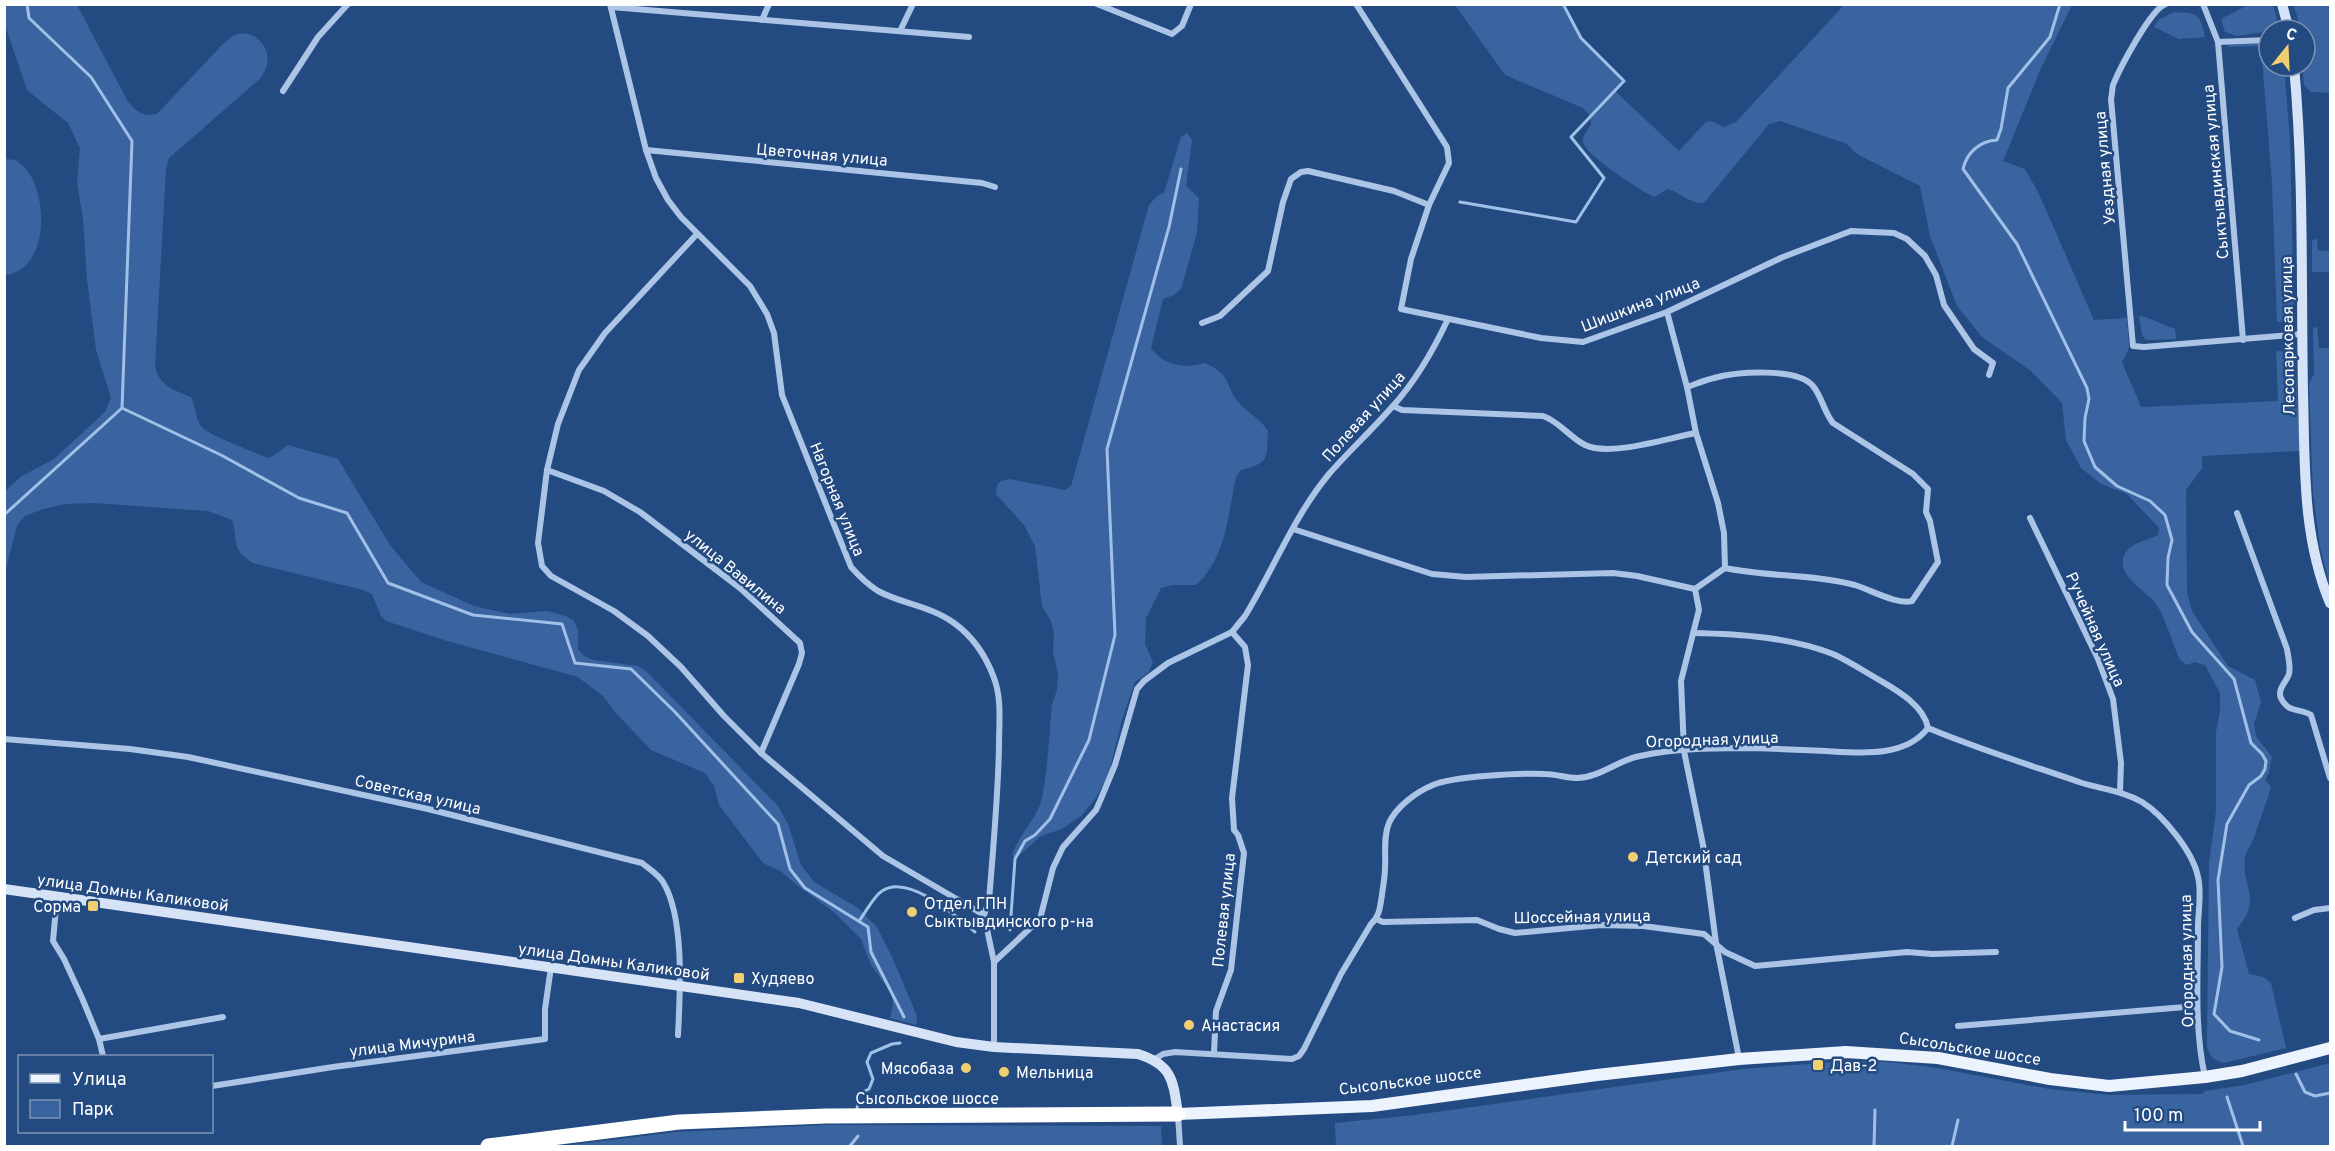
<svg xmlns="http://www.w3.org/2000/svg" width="2335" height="1151" font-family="Overpass,sans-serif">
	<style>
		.green { fill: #39649f }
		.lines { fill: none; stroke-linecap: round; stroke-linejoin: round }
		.stream { stroke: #a0c0e8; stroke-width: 3 }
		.street { stroke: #acc5e7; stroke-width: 6 }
		.secondary { stroke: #d6e3f6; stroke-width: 10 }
		.primary { stroke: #edf3fd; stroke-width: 12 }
		.highway { stroke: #fff; stroke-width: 15 }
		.poi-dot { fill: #f1cf70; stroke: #244b81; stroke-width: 2 }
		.labels { text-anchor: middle; stroke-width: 5; stroke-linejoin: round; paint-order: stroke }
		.street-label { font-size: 16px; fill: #fff; stroke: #244b81 }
		.poi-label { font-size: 16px; fill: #fff; stroke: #244b81; text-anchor: start }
	</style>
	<rect width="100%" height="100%" fill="#244b81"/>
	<!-- green -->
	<g class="green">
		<path d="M5 4 77 5 127 100C136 111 142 117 157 114L223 44C227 41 231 36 235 35 254 28 271 47 267 65 266 69 263 74 261 78L169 158 166 169 155 366C159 386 174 390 191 397 196 406 195 421 203 428 212 437 253 451 267 458L273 456 288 445 338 459 390 545 421 582 474 606 510 614 547 611 566 616 574 621 578 630V649L584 656 594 660 638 666 647 672 778 806 788 824 801 865 814 882 858 908 877 927 892 957 917 1016 916 1025 890 1018 893 1004 892 994 871 965 861 939 835 913 793 882 782 872 763 863 719 805 714 786 705 773 651 750 616 713 603 696 578 677 447 641 386 621 381 616 372 594 363 590 253 563C229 548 239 541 232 520L208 511 94 503 65 504 43 509 25 516 17 525 5 573V491L22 476 54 459 105 412 111 398 96 350 87 280 83 219 77 183 80 148 68 123 27 90 5 25Z"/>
		<path d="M2250 4 2273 5 2279 26 2278 30 2237 36 2225 32 2221 19Z"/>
		<path d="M1455 5H1561L1580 35 1623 78 1624 82 1616 92 1679 151 1706 122 1711 121 1724 127 1736 122 1844 5H2072L2041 68 2003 161 2025 169 2039 194 2094 320 2127 318 2129 348 2122 362 2141 407 2278 401 2276 351 2295 352 2300 451 2202 456V468L2186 490 2187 592 2192 611 2228 666 2255 680 2261 702 2254 724 2256 736 2272 757 2269 772 2265 780 2271 787C2266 805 2259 822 2253 840 2251 846 2246 851 2245 857 2241 889 2263 897 2237 929L2249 974 2263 977 2271 983 2286 1048 2224 1063C2213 1060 2209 1056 2207 1046L2209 863 2216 811V732L2220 711V693L2205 665 2195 662 2186 665 2180 660C2173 645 2165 616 2156 604 2146 590 2112 574 2126 552 2131 543 2149 540 2158 535L2159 528 2127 494 2101 484 2081 468 2066 440 2062 403 2031 371 1982 337 1957 306 1930 236 1920 186 1857 154 1847 144 1780 121 1769 124 1704 203C1690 204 1681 193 1668 189L1654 197C1642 191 1583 154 1583 141 1582 136 1589 129 1591 124L1590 116 1583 108 1505 75Z"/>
		<path d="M2293 5H2330V93L2311 92 2304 85 2302 66H2305V30H2299L2297 15Z"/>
		<path d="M2174 12C2198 13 2200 14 2205 37L2179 39 2154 27 2158 20Z"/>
		<path d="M2269 43V66H2284L2290 140 2294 322H2277L2272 183 2261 46 2227 47 2228 45Z"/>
		<path d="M1187 133 1192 140 1186 186 1199 198 1197 233 1181 289 1174 295 1163 299 1151 348C1163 366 1186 369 1205 363 1234 376 1224 388 1241 405 1251 415 1260 419 1268 431 1266 460 1271 462 1241 470L1236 477C1228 515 1226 558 1196 585H1172L1161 588 1146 618 1145 644 1153 662 1149 672 1135 682 1122 720 1109 773 1096 798 1081 816 1062 829 1041 836 1015 859 1012 855C1019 834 1037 819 1042 798 1048 768 1049 735 1052 705L1057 690 1058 673 1053 652 1054 634 1051 621 1042 606 1035 546 1024 525 996 494 997 485 1001 481 1010 479 1065 490 1071 486 1149 205 1157 196 1164 193 1181 137Z"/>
		<path d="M5 159 16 160C20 164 26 168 29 173 45 198 47 245 25 266 21 270 14 273 9 275L4 274Z"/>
		<path d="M2317 239 2318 250 2330 251V272H2312V240Z"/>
		<path d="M2139 316 2145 317 2175 329 2176 339 2146 340 2142 335Z"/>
		<path d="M2317 327 2319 348H2330V586L2320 547 2313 492 2309 384 2314 374 2313 328Z"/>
		<path d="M1847 1061 1889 1062 1938 1068 2049 1089 2109 1095 2203 1094 2204 1091 2245 1085 2330 1063V1146H1336L1335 1123 1415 1115 1743 1069Z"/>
		<path d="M826 1125 1161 1126 1162 1146H561L677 1132Z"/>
	</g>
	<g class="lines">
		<!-- stream -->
		<g class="stream">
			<path d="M27 4 29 18 91 77 132 141 122 408 221 455 299 498 347 513 388 583 473 615 562 624 575 663 631 669 675 712 778 824 790 869 805 888 868 927 871 952 904 1017"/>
			<path d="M2060 4 2050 37 2008 88 2001 129 1997 140C1980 141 1967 152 1963 169L2017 244 2087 388 2089 399 2085 418 2084 441 2095 467 2117 486 2150 501 2165 515 2172 540 2168 558 2167 585 2192 632 2234 679 2251 743 2262 754 2266 761 2265 769 2261 776 2249 785 2227 824 2218 880 2222 967 2214 1014 2230 1031 2259 1040"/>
			<path d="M1460 202 1576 222 1604 178 1571 137 1624 81 1581 38 1563 4"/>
			<path d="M4 515 122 408"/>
			<path d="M859 921C866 912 873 897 882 891 908 873 956 916 975 932"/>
			<path d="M1010 930 1015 859 1025 841 1035 835 1050 819 1089 740 1115 635 1107 449 1169 227 1181 169"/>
			<path d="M2296 1074 2305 1092 2315 1096 2330 1093"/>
			<path d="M2227 1097 2243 1146"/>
			<path d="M857 1109 859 1094 869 1089 873 1079 867 1062 871 1053 892 1044 900 1043"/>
			<path d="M850 1146 858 1136"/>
			<path d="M1874 1146 1875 1110"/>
			<path d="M1952 1146 1958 1120"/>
		</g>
		<!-- street -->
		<g class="street">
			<path d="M610 4 646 150 656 178 668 200 681 217 750 286 767 314 774 333 782 395 851 567C859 576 867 584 878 591 902 604 931 606 954 623 972 636 986 656 994 678 1002 699 999 723 999 746 998 798 993 850 989 901L984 915 994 962V1047"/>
			<path d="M1097 4 1172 34 1182 26 1191 4"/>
			<path d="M1356 4 1447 147 1449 163 1429 205 1411 259 1401 309 1541 338 1583 342 1667 312 1783 257 1851 231 1894 233 1907 239 1925 256 1936 275 1944 305 1974 349 1993 363 1989 375"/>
			<path d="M2166 4C2151 8 2119 70 2113 85 2112 90 2112 95 2111 99L2133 346 2144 347 2302 334"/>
			<path d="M2203 4 2218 42 2243 340"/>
			<path d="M611 7 969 37"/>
			<path d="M762 20 769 4"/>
			<path d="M900 31 913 4"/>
			<path d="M2218 42 2269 40"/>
			<path d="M283 91 318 37 348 4"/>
			<path d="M646 150 982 183 995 187"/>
			<path d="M697 234 605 333 579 370 558 424 547 470 538 543 542 566 551 576 614 611 648 636 681 667 724 716 761 753 883 856 984 915"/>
			<path d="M1667 312 1687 387 1696 433 1718 503 1724 533 1725 568 1695 589"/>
			<path d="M1202 323 1220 316 1268 271 1283 202 1291 179 1301 172 1308 171 1394 191 1429 205"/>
			<path d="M1687 387C1696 384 1705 380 1714 378 1736 372 1797 367 1813 386 1822 397 1824 412 1833 423L1913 474 1928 489 1926 512 1930 521 1938 562 1912 601C1897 605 1871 590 1855 585 1813 574 1768 577 1725 568"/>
			<path d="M1393 406 1402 410 1543 416C1560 422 1569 437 1585 445 1610 457 1668 438 1696 433"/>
			<path d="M547 470 604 491 640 512 740 588 800 643 802 653 799 664 761 753"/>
			<path d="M2237 513 2287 649C2288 657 2291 666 2289 674 2286 684 2273 691 2285 704 2291 712 2302 709 2311 715L2330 778"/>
			<path d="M2030 518 2098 659 2113 699 2121 763 2120 792"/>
			<path d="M1293 529 1432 574 1466 577 1613 573 1637 576 1695 589"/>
			<path d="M1695 589 1699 610 1681 681 1684 751 1703 845 1716 943 1739 1058"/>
			<path d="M1693 633C1740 634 1789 637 1833 654 1849 661 1865 672 1881 681 1898 691 1924 706 1928 728"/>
			<path d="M4 739 130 749 188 757 428 809 642 863C649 869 658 874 663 882 685 918 680 994 678 1035"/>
			<path d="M57 897 53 941 64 959 82 998 99 1039 103 1056"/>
			<path d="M2295 918 2314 910 2330 908"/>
			<path d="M1376 919 1383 922 1477 920 1499 929 1515 933 1601 925 1643 926 1704 934 1725 952 1755 966 1907 952 1932 954 1996 952"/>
			<path d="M994 962 1040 919 1053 868 1063 847 1096 810 1100 801 1115 765 1137 689 1144 681 1168 663 1232 632 1245 616C1273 570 1294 516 1329 474 1349 451 1372 430 1392 407 1416 381 1433 351 1448 319"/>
			<path d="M1958 1026 2197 1006"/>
			<path d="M99 1039 223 1017"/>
			<path d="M1214 1053 1216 1011 1231 970 1244 853 1238 835 1234 830 1232 798 1248 665 1245 647 1232 632"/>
			<path d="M1155 1059 1163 1054 1175 1052 1292 1059 1299 1056 1304 1049 1341 974 1371 924C1380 916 1380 906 1382 895 1383 886 1385 877 1385 868 1386 854 1383 837 1389 823 1396 807 1416 792 1433 785 1454 776 1521 773 1545 774 1556 774 1566 778 1577 778 1601 777 1618 760 1640 756 1677 748 1717 748 1754 748 1778 749 1802 750 1826 751 1860 753 1905 758 1928 728 1978 749 2030 765 2082 783 2102 789 2123 791 2142 802 2164 816 2193 852 2198 877 2202 892 2198 912 2198 927 2198 977 2194 1028 2205 1077"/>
			<path d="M212 1086 333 1067 545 1039V1009L551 967"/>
			<path d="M1178 1115 1180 1146"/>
		</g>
		<!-- secondary -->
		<g class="secondary">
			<path d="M2282 4 2289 30"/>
			<path d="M2294 66C2304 174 2301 284 2303 393 2305 464 2302 536 2330 603"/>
			<path d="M4 889 799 1003 956 1042 994 1047 1138 1054C1173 1065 1173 1081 1178 1114"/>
		</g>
		<!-- primary -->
		<path class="primary" d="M1178 1114 1372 1106 1597 1075 1739 1059 1846 1052 1938 1058 2050 1079 2109 1086 2205 1077 2242 1071 2330 1048"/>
		<!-- highway -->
		<path class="highway" d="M488 1146 679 1122 826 1116 1178 1114"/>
	</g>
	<!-- markers -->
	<g class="poi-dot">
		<circle cx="1633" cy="857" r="6"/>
		<rect x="87" y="900" width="12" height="12" rx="3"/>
		<circle cx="912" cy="912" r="6"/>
		<rect x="733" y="972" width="12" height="12" rx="3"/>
		<circle cx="1189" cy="1025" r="6"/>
		<rect x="1812" y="1059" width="12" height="12" rx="3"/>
		<circle cx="966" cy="1068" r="6"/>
		<circle cx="1004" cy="1072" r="6"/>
	</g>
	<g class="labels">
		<!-- street labels -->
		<g class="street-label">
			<text transform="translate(822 154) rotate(5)" y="6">Цветочная улица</text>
			<text transform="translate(2104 168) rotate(-95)" y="6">Уездная улица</text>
			<text transform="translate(2215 172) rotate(-95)" y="6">Сыктывдинская улица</text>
			<text transform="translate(1640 304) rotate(-21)" y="6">Шишкина улица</text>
			<text transform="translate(2287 336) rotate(-91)" y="6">Лесопарковая улица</text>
			<text transform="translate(1363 416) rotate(-48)" y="6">Полевая улица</text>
			<text transform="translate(838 499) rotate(68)" y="6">Нагорная улица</text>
			<text transform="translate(736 571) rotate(39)" y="6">улица Вавилина</text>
			<text transform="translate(2096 629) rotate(66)" y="6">Ручейная улица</text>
			<text transform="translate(1712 739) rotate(-2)" y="6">Огородная улица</text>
			<text transform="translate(418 794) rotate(13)" y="6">Советская улица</text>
			<text transform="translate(133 892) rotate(8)" y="6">улица Домны Каликовой</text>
			<text transform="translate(1223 910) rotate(-84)" y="6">Полевая улица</text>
			<text transform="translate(1582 916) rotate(-1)" y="6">Шоссейная улица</text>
			<text transform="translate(614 961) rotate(8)" y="6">улица Домны Каликовой</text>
			<text transform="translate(2186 961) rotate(-91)" y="6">Огородная улица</text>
			<text transform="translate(412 1043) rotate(-7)" y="6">улица Мичурина</text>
			<text transform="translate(1970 1048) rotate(9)" y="6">Сысольское шоссе</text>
			<text transform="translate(1410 1080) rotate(-7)" y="6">Сысольское шоссе</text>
			<text x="927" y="1104">Сысольское шоссе</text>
		</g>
		<!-- poi labels -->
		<g class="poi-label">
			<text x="1645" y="863">Детский сад</text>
			<text x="924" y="909">Отдел ГПН<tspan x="924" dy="18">Сыктывдинского р-на</tspan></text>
			<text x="81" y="912" text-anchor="end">Сорма</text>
			<text x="751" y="984">Худяево</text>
			<text x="1201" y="1031">Анастасия</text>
			<text x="1830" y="1071">Дав-2</text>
			<text x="954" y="1074" text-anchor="end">Мясобаза</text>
			<text x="1016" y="1078">Мельница</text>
		</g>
	</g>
	<!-- border -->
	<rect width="2335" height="1151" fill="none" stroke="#ffffff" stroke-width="12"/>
	<!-- legend -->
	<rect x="18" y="1055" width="195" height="78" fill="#244b81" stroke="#7c93b3" stroke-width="1.5"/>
	<rect x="30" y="1074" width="30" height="9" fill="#edf3fd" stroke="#7c93b3" stroke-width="1.5"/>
	<text x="72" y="1085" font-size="18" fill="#ffffff">Улица</text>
	<rect x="30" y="1100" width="30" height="18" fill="#39649f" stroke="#7c93b3" stroke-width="1.5"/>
	<text x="72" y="1115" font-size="18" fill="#ffffff">Парк</text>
	<!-- north arrow -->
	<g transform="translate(2287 48) rotate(18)"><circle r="28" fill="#244b81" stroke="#7c93b3" stroke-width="1.5"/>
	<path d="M0-4.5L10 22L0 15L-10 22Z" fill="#f1cf70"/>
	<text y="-9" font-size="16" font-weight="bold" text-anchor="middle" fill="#ffffff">С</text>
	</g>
	<!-- scale -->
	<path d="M2125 1121v9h135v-9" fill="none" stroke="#ffffff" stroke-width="3"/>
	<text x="2134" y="1121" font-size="18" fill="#ffffff" stroke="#244b81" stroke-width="4.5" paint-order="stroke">100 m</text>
</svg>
